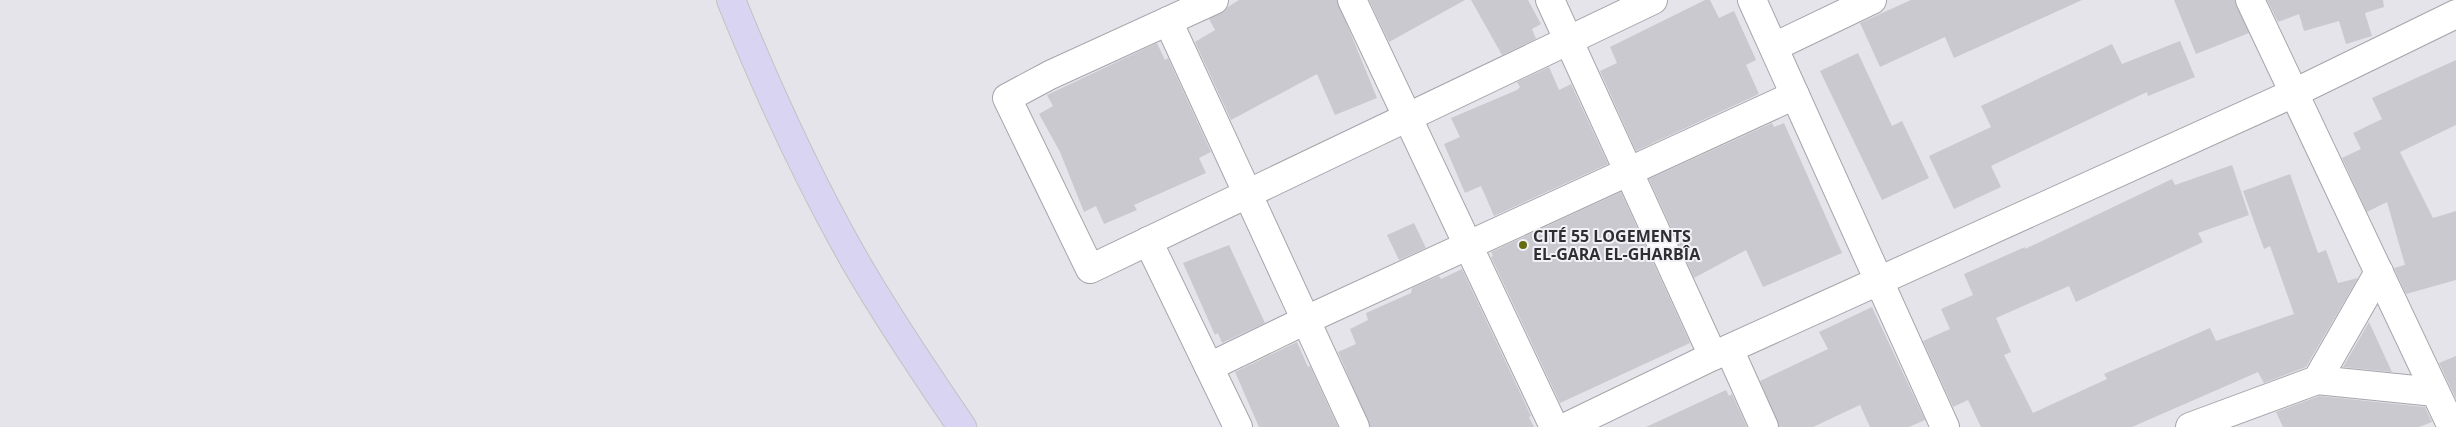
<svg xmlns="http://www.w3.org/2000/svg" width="2456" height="427" font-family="'Open Sans',sans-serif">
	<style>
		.building { fill: #cac9cf }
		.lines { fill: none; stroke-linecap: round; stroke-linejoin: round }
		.minor-casing { stroke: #a6a5ab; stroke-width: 30 }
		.primary-casing { stroke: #c1c1c1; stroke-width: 30 }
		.minor { stroke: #fff; stroke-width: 28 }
		.primary { stroke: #dad4f3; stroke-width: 28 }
		.poi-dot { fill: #656b0f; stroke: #f2f1f7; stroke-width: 2 }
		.labels { text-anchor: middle; stroke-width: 4; stroke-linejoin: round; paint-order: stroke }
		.poi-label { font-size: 16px; font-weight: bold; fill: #2f2f31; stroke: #f2f1f7; text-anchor: start }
	</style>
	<rect width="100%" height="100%" fill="#e5e4ea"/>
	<!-- building -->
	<g class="building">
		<path d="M1239 0H1337L1377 98 1335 115 1317 74 1231 120 1195 42 1215 30 1209 19Z"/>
		<path d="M1369 0H1465L1389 42Z"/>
		<path d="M1471 0H1528L1541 24 1532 29 1536 39 1502 55Z"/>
		<path d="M1705 0H1710L1719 18 1734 11 1756 60 1746 65 1759 94 1636 151 1600 71 1617 63 1610 47Z"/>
		<path d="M1911 0H2082L1954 58 1945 37 1880 67 1860 23Z"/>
		<path d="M2174 0H2235L2249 33 2196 54Z"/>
		<path d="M2267 0H2383L2384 7 2365 13 2372 36 2346 44 2339 21 2304 31 2299 14 2278 22Z"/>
		<path d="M2180 41 2195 77 2148 96 2147 92 1991 166 2001 187 1954 209 1929 156 1991 127 1981 106 2112 44 2122 64Z"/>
		<path d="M1157 43 1165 60 1168 58 1211 152 1199 158 1206 173 1134 205 1137 210 1104 224 1096 206 1084 212 1060 152 1039 114 1053 106 1047 95Z"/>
		<path d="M1858 53 1892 126 1902 121 1929 178 1882 200 1820 71Z"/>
		<path d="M2456 60V125L2400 152 2433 218 2456 211V280L2406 294 2394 268 2405 265 2387 202 2367 212 2342 158 2361 149 2353 133 2382 119 2372 98Z"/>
		<path d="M1549 67 1559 90 1571 84 1608 164 1494 216 1481 186 1465 193 1444 144 1460 137 1451 118 1517 90 1520 87 1517 82Z"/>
		<path d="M1772 123 1774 127 1784 123 1842 253 1763 287 1746 250 1694 278 1649 179Z"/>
		<path d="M2232 165 2249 215 2198 233 2203 242 2076 302 2069 286 1996 318 2011 352 2004 355 2033 413 2107 379 2104 374 2210 328 2216 341 2294 314 2270 246 2264 249 2243 191 2290 174 2318 253 2326 250 2338 283 2358 278 2306 367 2264 383 2258 372 2132 427H1981L1968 400 1953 407 1923 341 1950 329 1941 309 1973 295 1964 274 2025 247V249L2172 179 2175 185Z"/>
		<path d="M1621 192 1690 343 1560 403 1491 257 1493 256 1491 252Z"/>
		<path d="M1414 223 1426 248 1399 260 1387 235Z"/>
		<path d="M1229 245 1265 323 1222 343 1218 333 1215 335 1183 263Z"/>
		<path d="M1462 269 1531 416 1529 417 1534 427H1370L1338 352 1356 344 1350 329 1368 320 1366 313 1411 293 1412 288 1439 276 1441 279Z"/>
		<path d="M1872 307 1925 420 1909 427H1870L1860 405 1813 427H1779L1760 381 1828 349 1819 332Z"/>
		<path d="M2369 322 2392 372 2343 367Z"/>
		<path d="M1297 342 1308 367 1310 366 1338 427H1259L1235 372Z"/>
		<path d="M2456 356V399L2439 363Z"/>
		<path d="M1726 390 1729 396 1732 394 1747 427H1646Z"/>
		<path d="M2319 396 2425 407 2432 422 2419 427H2283L2276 412Z"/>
	</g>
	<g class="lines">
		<!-- minor casing -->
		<g class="minor-casing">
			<g id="minor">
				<path d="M1214 0 1050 75 1007 98 1090 269 1653 0"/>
				<path d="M1352 0 1554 427"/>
				<path d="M1550 0 1713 356"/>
				<path d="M1752 0 1945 427"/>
				<path d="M2250 0 2452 427"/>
				<path d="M1168 21 1355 427"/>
				<path d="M1774 47 1872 0"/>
				<path d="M1148 241 1238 427"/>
				<path d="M1729 349 1764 427"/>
				<path d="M1209 367 1306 320 1795 95"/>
				<path d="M2317 380 2435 392"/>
				<path d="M1566 427 1713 356 2294 93 2456 14"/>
				<path d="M2190 427 2317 380 2379 272"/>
			</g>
		</g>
		<!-- primary casing -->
		<g class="primary-casing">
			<path id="primary" d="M731 0C767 89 807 177 855 261 888 318 925 373 962 427"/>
		</g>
		<!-- minor -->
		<use href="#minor" class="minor"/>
		<!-- primary -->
		<use href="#primary" class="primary"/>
	</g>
	<!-- markers -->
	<circle class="poi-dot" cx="1523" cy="245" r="5"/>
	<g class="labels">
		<!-- poi labels -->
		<g class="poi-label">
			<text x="1533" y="242">CITÉ 55 LOGEMENTS<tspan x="1533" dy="18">EL-GARA EL-GHARBÎA</tspan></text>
		</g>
	</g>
</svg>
